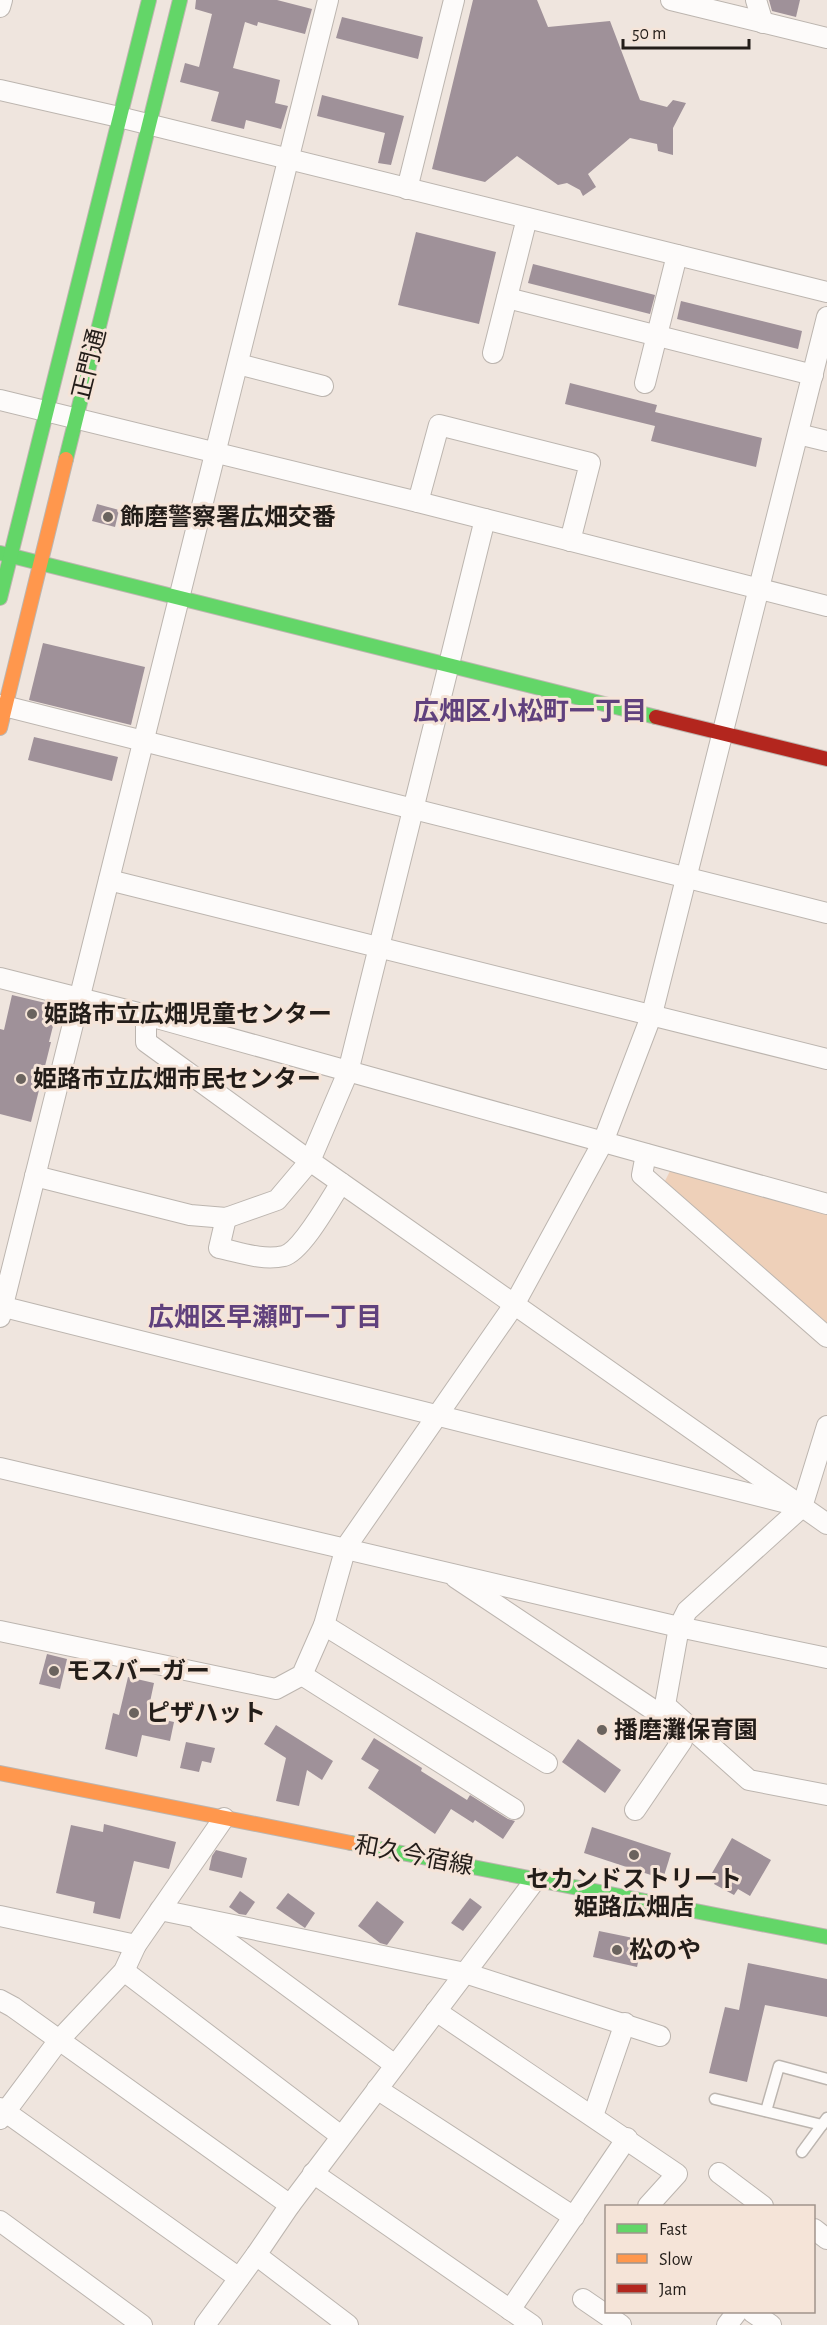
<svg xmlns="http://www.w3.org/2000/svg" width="827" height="2325" font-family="'Alegreya Sans','Noto Sans JP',sans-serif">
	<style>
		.green { fill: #eed0b9 }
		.building { fill: #9f9199 }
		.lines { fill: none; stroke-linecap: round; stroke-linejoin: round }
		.lane-casing { stroke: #bcb5af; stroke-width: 13 }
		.street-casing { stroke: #bcb5af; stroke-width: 22 }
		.fast-casing { stroke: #bcb5af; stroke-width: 16 }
		.slow-casing { stroke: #bcb5af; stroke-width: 16 }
		.jam-casing { stroke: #bcb5af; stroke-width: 16 }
		.lane { stroke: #fdfbfa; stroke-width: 10 }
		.street { stroke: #fdfbfa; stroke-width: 20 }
		.fast { stroke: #63d668; stroke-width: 14 }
		.slow { stroke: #ff974d; stroke-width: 14 }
		.jam { stroke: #b3261e; stroke-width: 14 }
		.poi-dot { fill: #6a635e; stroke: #f5e4d8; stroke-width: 2 }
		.labels { text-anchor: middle; stroke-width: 6; stroke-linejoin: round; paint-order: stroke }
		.street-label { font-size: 24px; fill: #231d19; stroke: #f5e4d8 }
		.poi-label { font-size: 24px; font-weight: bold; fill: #231d19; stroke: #f5e4d8; text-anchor: start }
		.neighbourhood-label { font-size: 26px; font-weight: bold; fill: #60417d; stroke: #f5e4d8 }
	</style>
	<rect width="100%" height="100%" fill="#efe5de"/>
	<!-- green -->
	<path class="green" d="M670 1171 827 1214V1327L663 1185Z"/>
	<!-- building -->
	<g class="building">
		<path d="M196 0H277L312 9 305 34 258 22 257 26 245 22 233 68 280 80 275 103 288 106 281 129 246 120 244 129 211 121 219 92 180 82 185 63 199 67 212 14 195 9Z"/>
		<path d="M473 0H537L548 27 610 21 640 100 667 107 673 100 686 103 673 128V155L658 151 657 144 630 138 588 174 596 187 583 196 580 190 567 183 558 185 517 156 485 182 432 169Z"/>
		<path d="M769 0H800L796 17 772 11Z"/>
		<path d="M342 17 423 37 418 59 336 38Z"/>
		<path d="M322 95 404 116 391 165 378 163 385 133 317 116Z"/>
		<path d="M416 232 496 252 479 324 398 305Z"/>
		<path d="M533 264 655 295 650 314 528 283Z"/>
		<path d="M681 301 802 331 798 349 677 319Z"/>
		<path d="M570 383 657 405 655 412 762 438 756 467 651 441 655 426 565 404Z"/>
		<path d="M97 504 119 510 115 527 92 521Z"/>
		<path d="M43 643 145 667 131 725 29 700Z"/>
		<path d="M34 737 118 757 112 781 28 760Z"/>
		<path d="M12 995 58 1006 49 1042H51L31 1122 0 1114V1029L4 1030Z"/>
		<path d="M47 1654 67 1659 60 1689 39 1684Z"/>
		<path d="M128 1677 154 1683 147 1716 174 1722 170 1741 142 1735 137 1757 105 1749 113 1713 119 1715Z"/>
		<path d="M276 1725 333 1761 322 1780 307 1770 299 1806 276 1801 286 1758 264 1744Z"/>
		<path d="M374 1738 422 1768 421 1771 467 1800 470 1795 508 1819 515 1821 503 1839 475 1820 473 1823 451 1809 435 1834 368 1788 379 1770 361 1759Z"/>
		<path d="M578 1739 621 1770 605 1793 562 1762Z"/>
		<path d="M186 1742 215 1748 211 1763 202 1761 199 1772 180 1768Z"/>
		<path d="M104 1824 176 1842 169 1869 134 1861 120 1919 93 1913 95 1902 56 1893 71 1825 103 1832Z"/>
		<path d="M592 1827 671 1853 663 1879 584 1853Z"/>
		<path d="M732 1838 771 1860 750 1896 738 1889 734 1895 714 1884 718 1877 712 1873Z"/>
		<path d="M216 1850 247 1858 242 1878 209 1870 212 1856Z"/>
		<path d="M240 1891 255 1902 246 1915 239 1914 229 1907Z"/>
		<path d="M288 1893 315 1913 305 1928 276 1908Z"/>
		<path d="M470 1898 482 1907 463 1931 451 1923Z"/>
		<path d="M377 1901 404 1922 387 1945 380 1943 358 1926Z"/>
		<path d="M599 1931 643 1940 637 1967 593 1957Z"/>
		<path d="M748 1963 827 1979V2017L765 2005 747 2082 709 2073 725 2007 739 2010Z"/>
	</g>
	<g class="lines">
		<!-- lane casing -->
		<g class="lane-casing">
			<g id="lane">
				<path d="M715 2099 822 2125"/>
				<path d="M766 2111 779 2066 827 2079"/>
				<path d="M802 2152 827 2118"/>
			</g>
		</g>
		<!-- street casing -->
		<g class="street-casing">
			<g id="street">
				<path d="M671 0 827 38"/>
				<path d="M756 0 763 23"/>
				<path d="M0 7 2 0"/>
				<path d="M0 90 119 117 827 292"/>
				<path d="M407 189 454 0"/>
				<path d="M507 298 813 375"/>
				<path d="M493 353 527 218"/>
				<path d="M238 364 323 386"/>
				<path d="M645 383 677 255"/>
				<path d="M0 400 418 502 827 606"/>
				<path d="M798 434 827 441"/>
				<path d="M418 502 439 425 590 463 570 541"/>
				<path d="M0 705 827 913"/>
				<path d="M109 880 827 1059"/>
				<path d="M0 978 146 1015 827 1204"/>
				<path d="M146 1015V1042L310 1161 827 1524"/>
				<path d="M646 1154 642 1175 827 1337"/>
				<path d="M35 1176 190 1215 226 1218 277 1200 310 1161 348 1072 485 519"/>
				<path d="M226 1218 219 1248C239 1252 262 1261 284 1256 302 1251 330 1200 341 1183"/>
				<path d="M0 1306 791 1504"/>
				<path d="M0 1317 328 0"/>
				<path d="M827 1426 802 1507 687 1611 679 1627 665 1705 749 1780 827 1795"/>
				<path d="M0 1468 679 1627 827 1658"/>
				<path d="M456 1578 661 1715"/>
				<path d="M324 1625 547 1763"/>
				<path d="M0 1631 276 1689 302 1675 324 1625 346 1547 514 1305 603 1142 652 1014 827 317"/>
				<path d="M302 1675 514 1809"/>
				<path d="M635 1810 682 1741 659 1722 665 1705"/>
				<path d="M160 1910 465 1973 660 2036"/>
				<path d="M0 1916 136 1945"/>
				<path d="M199 1921 395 2065"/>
				<path d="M124 1971 341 2136"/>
				<path d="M0 2000 13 2007 290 2205"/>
				<path d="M436 2011 677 2174 648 2206"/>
				<path d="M377 2089 574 2217"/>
				<path d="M0 2108 239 2278"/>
				<path d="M593 2116 625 2023"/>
				<path d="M0 2119 59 2040 124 1971 136 1945 224 1818"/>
				<path d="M313 2173 532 2325"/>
				<path d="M719 2173 763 2206"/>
				<path d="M0 2221 142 2325"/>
				<path d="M814 2229 827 2239"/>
				<path d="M256 2255 348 2325"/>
				<path d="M583 2299 621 2325"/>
				<path d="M510 2310 627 2138"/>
				<path d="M752 2312 771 2325"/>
				<path d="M205 2325 256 2255 290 2205 536 1879"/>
				<path d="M727 2325 737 2312"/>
			</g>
		</g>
		<!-- fast casing -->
		<g class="fast-casing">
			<g id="fast">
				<path d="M66 459 180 0"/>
				<path d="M0 553 656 717"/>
				<path d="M0 598 149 0"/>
				<path d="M351 1843 827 1937"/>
			</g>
		</g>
		<!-- slow casing -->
		<g class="slow-casing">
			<g id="slow">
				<path d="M0 728 66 459"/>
				<path d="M0 1773 351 1843"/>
			</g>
		</g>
		<!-- jam casing -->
		<g class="jam-casing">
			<path id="jam" d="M656 717 827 759"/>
		</g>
		<!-- lane -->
		<use href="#lane" class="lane"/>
		<!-- street -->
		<use href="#street" class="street"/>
		<!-- fast -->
		<use href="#fast" class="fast"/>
		<!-- slow -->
		<use href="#slow" class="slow"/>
		<!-- jam -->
		<use href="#jam" class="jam"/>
	</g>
	<!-- markers -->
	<g class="poi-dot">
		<circle cx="108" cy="517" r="6"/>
		<circle cx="32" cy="1014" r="6"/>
		<circle cx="21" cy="1079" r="6"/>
		<circle cx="54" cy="1671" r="6"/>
		<circle cx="134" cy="1713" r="6"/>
		<circle cx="602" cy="1730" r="6"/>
		<circle cx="634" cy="1855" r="6"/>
		<circle cx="617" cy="1950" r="6"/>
	</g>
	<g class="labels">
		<!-- street labels -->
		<g class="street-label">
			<text transform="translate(89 364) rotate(-76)" y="8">正門通</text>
			<text transform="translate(414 1855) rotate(11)" y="8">和久今宿線</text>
		</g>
		<!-- poi labels -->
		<g class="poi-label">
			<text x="120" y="525">飾磨警察署広畑交番</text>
			<text x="44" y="1022">姫路市立広畑児童センター</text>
			<text x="33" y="1087">姫路市立広畑市民センター</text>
			<text x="66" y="1679">モスバーガー</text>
			<text x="146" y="1721">ピザハット</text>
			<text x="614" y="1738">播磨灘保育園</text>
			<text x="634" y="1887" text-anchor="middle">セカンドストリート<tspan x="634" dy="28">姫路広畑店</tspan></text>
			<text x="629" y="1958">松のや</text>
		</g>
		<!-- neighbourhood labels -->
		<g class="neighbourhood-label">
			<text x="530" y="720">広畑区小松町一丁目</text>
			<text x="265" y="1326">広畑区早瀬町一丁目</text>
		</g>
	</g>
	<!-- legend -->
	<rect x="605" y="2205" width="210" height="108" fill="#f5e4d8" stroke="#a1948c" stroke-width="1.5"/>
	<rect x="617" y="2224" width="30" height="9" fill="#63d668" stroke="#a1948c" stroke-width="1.5"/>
	<text x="659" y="2235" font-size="18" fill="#231d19">Fast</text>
	<rect x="617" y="2254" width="30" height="9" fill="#ff974d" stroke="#a1948c" stroke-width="1.5"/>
	<text x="659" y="2265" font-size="18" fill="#231d19">Slow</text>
	<rect x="617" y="2284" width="30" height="9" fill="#b3261e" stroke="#a1948c" stroke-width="1.5"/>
	<text x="659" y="2295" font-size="18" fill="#231d19">Jam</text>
	<!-- scale -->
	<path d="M623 39v9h126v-9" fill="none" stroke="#231d19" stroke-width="3"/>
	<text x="632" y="39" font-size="18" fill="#231d19" stroke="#f5e4d8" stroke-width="4.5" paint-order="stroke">50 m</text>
</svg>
